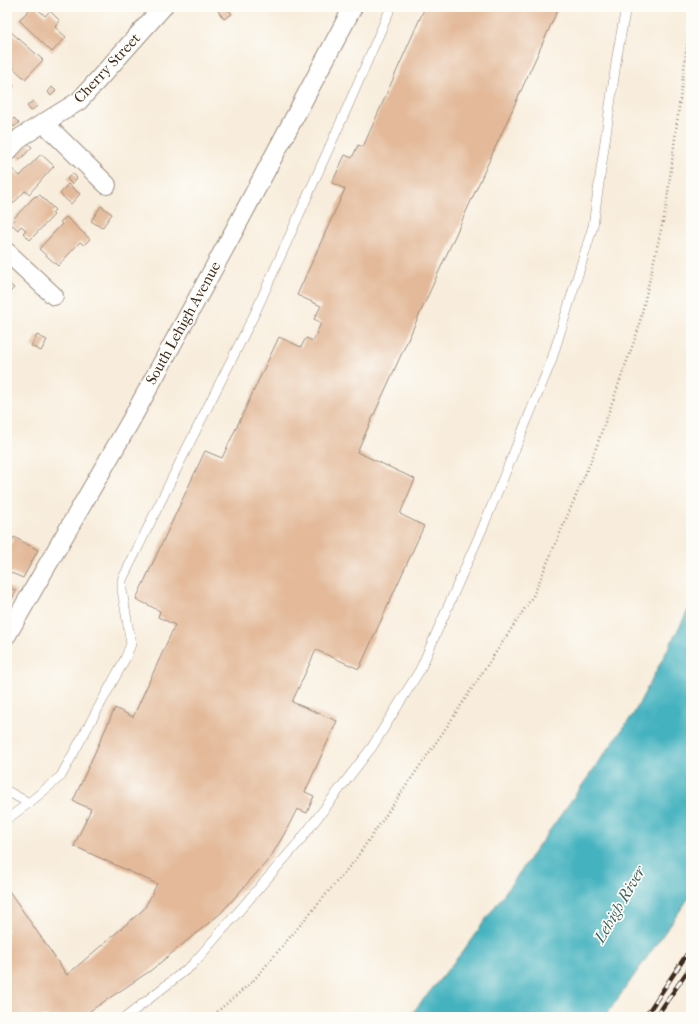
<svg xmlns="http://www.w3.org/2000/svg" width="698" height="1024" viewBox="0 0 698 1024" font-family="'IM FELL French Canon',serif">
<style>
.water{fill:#44b2bf;stroke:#406e6e}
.building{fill:#e3b999}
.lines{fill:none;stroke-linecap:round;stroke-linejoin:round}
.lane-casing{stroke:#9a8c7d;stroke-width:10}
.street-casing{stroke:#9a8c7d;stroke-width:20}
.path{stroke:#9a8c7d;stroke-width:2.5;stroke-dasharray:1 3;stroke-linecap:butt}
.lane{stroke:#fff;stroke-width:9}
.street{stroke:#fff;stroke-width:18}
.rail-casing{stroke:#3b2a1e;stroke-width:4.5}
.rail{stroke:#fdfcf7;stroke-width:3;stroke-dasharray:9;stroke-linecap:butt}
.labels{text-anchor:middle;stroke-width:3.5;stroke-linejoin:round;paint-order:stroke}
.street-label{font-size:15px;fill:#3b2a1e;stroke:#fdfcf7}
.water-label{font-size:16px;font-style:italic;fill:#3f605e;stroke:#fdfcf7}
</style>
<rect width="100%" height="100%" fill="#fdfcf7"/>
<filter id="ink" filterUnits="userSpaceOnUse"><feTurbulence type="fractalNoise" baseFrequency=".025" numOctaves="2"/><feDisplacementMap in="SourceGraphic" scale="8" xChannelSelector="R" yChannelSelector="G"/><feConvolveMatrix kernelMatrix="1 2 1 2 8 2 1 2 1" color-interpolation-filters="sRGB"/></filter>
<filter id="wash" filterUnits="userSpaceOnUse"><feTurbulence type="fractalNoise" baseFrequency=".012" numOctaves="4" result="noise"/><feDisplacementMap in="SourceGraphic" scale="16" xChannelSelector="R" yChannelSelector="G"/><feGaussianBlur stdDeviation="0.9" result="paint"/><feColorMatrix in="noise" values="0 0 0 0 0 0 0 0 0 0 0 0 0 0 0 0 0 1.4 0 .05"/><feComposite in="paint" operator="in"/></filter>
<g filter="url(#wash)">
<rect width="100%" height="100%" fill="#f8eddc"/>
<path class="water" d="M 691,605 L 691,895 L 605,1017 L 409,1017 L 463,951 L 634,713 Z"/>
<g id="blocks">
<g class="building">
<path d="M 32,7 L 36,7 L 45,16 L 50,11 L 60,21 L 55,27 L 66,37 L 52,52 L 19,20 Z"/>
<path d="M 224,7 L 227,7 L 232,14 L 224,19 L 218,11 Z"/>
<path d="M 425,7 L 559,7 L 357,452 L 415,479 L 400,514 L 424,526 L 359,669 L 316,650 L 292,702 L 337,721 L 305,792 L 314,796 L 307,813 L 297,809 L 286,831 L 270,858 L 221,913 L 150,971 L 81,1017 L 7,1017 L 7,888 L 67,975 L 144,909 L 157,884 L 74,846 L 91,809 L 73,801 L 115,708 L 133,717 L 175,625 L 158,617 L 160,611 L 136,599 L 205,451 L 222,458 L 279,337 L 301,347 L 306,338 L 313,341 L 321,323 L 314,319 L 321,306 L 297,295 L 345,189 L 332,183 L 345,155 L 352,158 L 358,145 L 363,147 Z"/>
<path d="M 11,32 L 43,60 L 25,79 L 7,62 L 7,36 Z"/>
<path d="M 7,80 L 14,86 L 7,93 Z"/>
<path d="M 52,87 L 56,91 L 51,96 L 48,92 Z"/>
<path d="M 33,101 L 37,106 L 31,111 L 27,106 Z"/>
<path d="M 14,118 L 19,123 L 14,127 L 10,123 Z"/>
<path d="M 7,124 L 14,131 L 7,139 Z"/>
<path d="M 25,141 L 32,147 L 20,160 L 13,153 Z"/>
<path d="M 41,154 L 54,166 L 29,194 L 25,191 L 7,210 L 7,171 L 11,168 L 20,176 Z"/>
<path d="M 73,173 L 77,178 L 72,184 L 67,179 Z"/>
<path d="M 68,184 L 80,194 L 71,204 L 60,194 Z"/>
<path d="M 40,195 L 55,210 L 52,213 L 54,215 L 30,240 L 23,233 L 26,230 L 21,226 L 18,230 L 11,224 L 15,220 L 14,218 L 34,197 Z"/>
<path d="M 101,206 L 112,214 L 102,228 L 91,221 Z"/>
<path d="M 66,217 L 90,239 L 84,245 L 80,242 L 58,266 L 39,249 L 62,224 L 60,222 Z"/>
<path d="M 7,282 L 14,288 L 7,295 Z"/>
<path d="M 37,335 L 47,340 L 41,351 L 31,346 Z"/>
<path d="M 14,537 L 38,550 L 23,578 L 7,571 L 7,552 Z"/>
<path d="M 7,586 L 16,591 L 7,608 Z"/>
</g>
</g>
</g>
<g filter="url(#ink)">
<use href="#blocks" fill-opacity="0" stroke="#9a8c7d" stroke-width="1"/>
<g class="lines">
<g class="lane-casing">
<g id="lane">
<path d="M 7,791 L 29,803 L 61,776 L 125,659 L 131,644 L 122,590 L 122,580 L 183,456 L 255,313 L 347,108 L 391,7"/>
<path d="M 7,819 L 29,803"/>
<path d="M 126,1017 L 192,965 L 298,843 L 372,747 L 420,670 L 483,527 L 551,362 L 593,226 L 617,56 L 626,7"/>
</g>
</g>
<g class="street-casing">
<g id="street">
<path d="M 44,123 L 107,185"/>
<path d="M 7,152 L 21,137 L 79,101 L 163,7"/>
<path d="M 7,252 L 54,296"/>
<path d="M 7,635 L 130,422 L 235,229 L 353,7"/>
</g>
</g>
<path class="path" d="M 211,1017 L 253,981 L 355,860 L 446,728 L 533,596 L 593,456 L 638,330 L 666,208 L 691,14"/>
<use href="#lane" class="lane"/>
<use href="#street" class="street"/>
<g class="rail-casing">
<g id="rail">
<path d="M 645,1017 L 691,948"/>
<path d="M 656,1017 L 691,966"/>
</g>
</g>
<use href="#rail" class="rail"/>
</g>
</g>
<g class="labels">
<g class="street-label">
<text transform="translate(107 68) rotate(-47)" y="5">Cherry Street</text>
<text transform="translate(183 323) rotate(-61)" y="5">South Lehigh Avenue</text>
</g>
<g class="water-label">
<text transform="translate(619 904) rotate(-60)" y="6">Lehigh River</text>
</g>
</g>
<rect width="698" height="1024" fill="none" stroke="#fdfcf7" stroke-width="24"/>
</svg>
